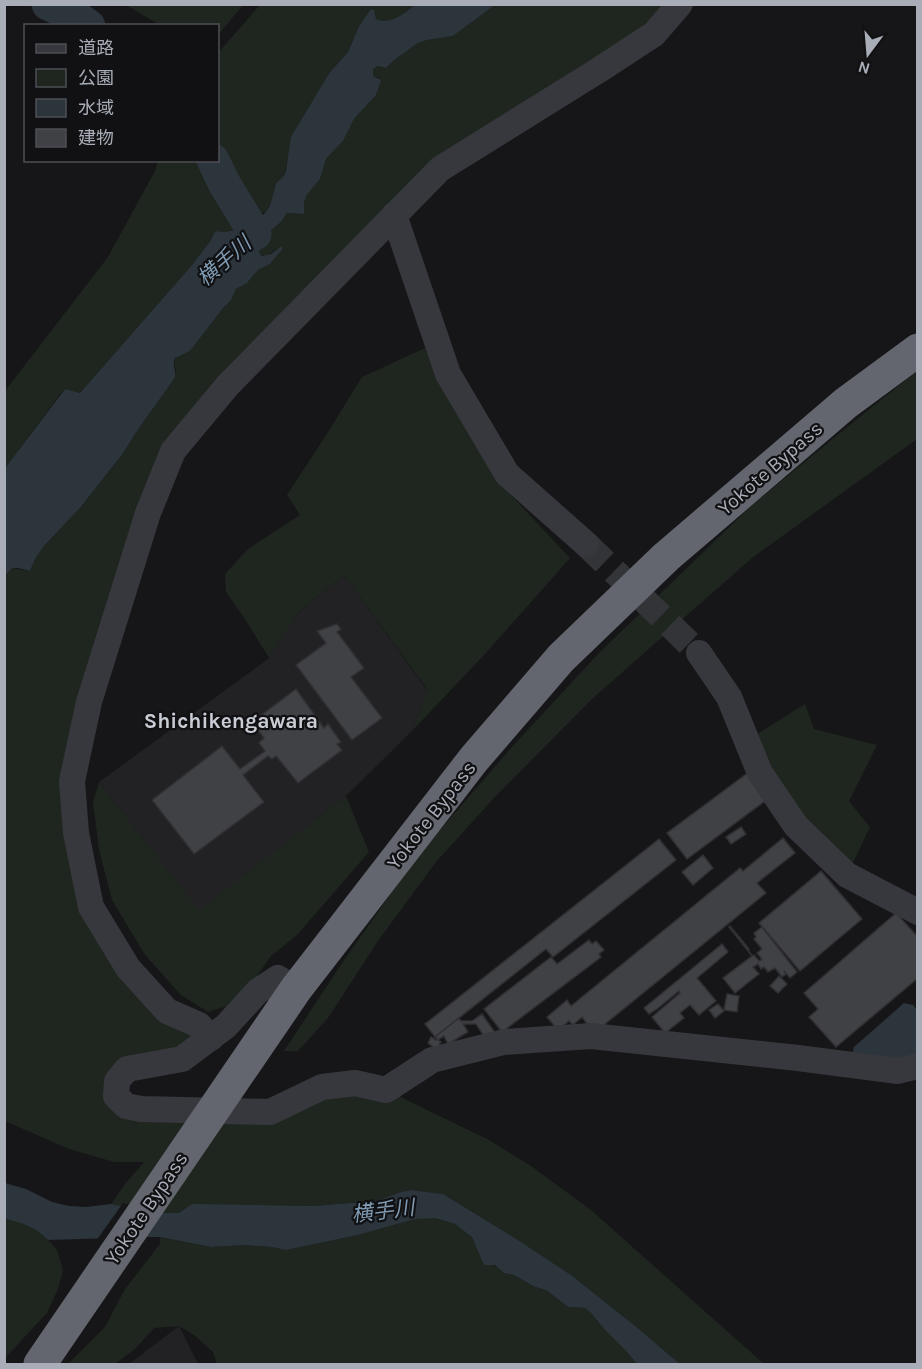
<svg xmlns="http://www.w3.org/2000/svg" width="922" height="1369" viewBox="0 0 922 1369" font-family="Karla,'Noto Sans JP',sans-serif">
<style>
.built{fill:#222225}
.green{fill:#1e261f}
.water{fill:#2c353c}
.pier{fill:#161618}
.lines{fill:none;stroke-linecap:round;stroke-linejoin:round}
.river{stroke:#2c353c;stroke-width:33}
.building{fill:#404145;stroke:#303034;stroke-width:1.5}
.minor-tunnel{stroke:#333438;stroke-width:26;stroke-dasharray:26 13;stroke-linecap:butt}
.minor{stroke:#37383d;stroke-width:26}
.highway{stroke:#63666e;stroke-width:33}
.labels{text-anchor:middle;stroke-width:4.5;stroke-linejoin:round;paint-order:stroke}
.street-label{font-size:20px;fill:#a8adb8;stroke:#111113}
.water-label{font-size:21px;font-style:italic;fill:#7f9bb3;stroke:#111113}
.neighbourhood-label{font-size:21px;font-weight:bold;fill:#c9ccd4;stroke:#111113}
</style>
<rect width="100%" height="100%" fill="#161618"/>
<g class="built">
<path d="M 344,575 L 427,690 L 413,730 L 346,796 L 199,911 L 99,782 L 268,659 L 300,611 Z"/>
<path d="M 179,1326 L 198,1364 L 129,1364 Z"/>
</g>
<g class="green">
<path d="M 126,5 L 243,5 L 218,35 L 218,26 L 160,25 Z"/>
<path d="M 260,5 L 414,5 C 405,14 389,25 376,19 L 374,12 L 371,9 L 359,26 L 348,52 L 330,72 L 287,162 L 284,176 L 276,183 L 270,206 L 265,213 L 255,212 L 243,201 L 226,176 L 218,154 L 218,53 Z"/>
<path d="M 495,5 L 680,5 L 440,169 L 173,451 L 89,702 L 76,833 L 128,968 L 211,1038 L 127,1069 L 116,1096 L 270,1112 L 322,1087 L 386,1090 L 489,1140 L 531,1166 L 591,1210 L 764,1364 L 680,1364 L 634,1325 L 571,1275 L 518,1240 L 443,1194 L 411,1190 L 401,1192 L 376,1201 L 313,1206 L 190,1205 L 179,1213 L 156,1213 L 111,1204 L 125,1184 L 144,1162 L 114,1162 L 69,1149 L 5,1121 L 5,576 L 12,568 L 30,571 L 35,559 L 44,546 L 80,508 L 124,452 L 137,431 L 174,379 L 176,372 L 174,361 L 175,357 L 190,351 L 224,307 L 230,300 L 236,289 L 247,283 L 258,270 L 270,264 L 279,253 L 275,250 L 267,256 L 260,255 L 259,253 L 263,237 L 281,222 L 287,213 L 304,214 L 304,203 L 306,196 L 320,179 L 326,159 L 343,141 L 354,119 L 376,95 L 379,78 L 373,76 L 373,69 L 378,66 L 386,68 L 393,61 L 418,43 L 427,40 L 453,36 Z"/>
<path d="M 158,161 L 199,161 L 200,164 C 206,169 213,175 217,181 C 222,187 223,196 228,203 C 234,213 241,211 240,226 L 227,233 L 217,231 L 214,233 L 211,240 L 192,265 L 80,393 L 64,389 L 5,468 L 5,391 L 108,257 L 155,171 Z"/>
<path d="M 425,348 L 438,379 L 494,477 L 570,558 L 484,655 L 413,730 L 427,689 L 344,575 L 300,611 L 269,658 L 245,619 L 226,592 L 225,574 L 248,549 L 300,515 L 287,495 L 328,432 L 362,377 Z"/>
<path d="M 917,371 L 917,439 L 752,558 L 593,698 L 494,798 L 436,862 L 378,941 L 328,1018 L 298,1051 L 284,1051 L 340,966 L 415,859 L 511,748 L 599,653 L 751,506 L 835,437 Z"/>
<path d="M 805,704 L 814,729 L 877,745 L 849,801 L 870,827 L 851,867 L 824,849 L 778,787 L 757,734 Z"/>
<path d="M 99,782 L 199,910 L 346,796 L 369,852 L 297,935 L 270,957 L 240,1002 L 208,1012 L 181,995 L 145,955 L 112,900 L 99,850 L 93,802 Z"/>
<path d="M 428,1217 L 435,1218 L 455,1224 L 465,1230 L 472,1237 L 475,1244 L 492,1265 L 498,1267 L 504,1273 L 514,1275 L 535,1287 L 546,1290 L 568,1307 L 585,1308 L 591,1313 L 606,1331 L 627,1352 L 637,1364 L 217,1364 L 213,1352 L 194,1335 L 179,1326 L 154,1328 L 135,1349 L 115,1364 L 68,1364 L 105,1327 L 125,1289 L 160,1244 L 160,1237 L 211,1247 L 244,1245 L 271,1247 L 286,1250 L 358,1235 L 415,1219 Z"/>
<path d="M 5,1219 L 24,1223 L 42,1233 L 57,1250 L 63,1270 L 58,1289 L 47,1313 L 5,1358 Z"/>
</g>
<g class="water">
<path d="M 414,5 L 495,5 L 453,36 L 427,40 L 418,43 L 393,61 L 386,68 L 378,66 L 373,69 L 373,76 L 381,80 L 376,95 L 354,119 L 343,141 L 326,159 L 320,179 L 306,196 L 304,203 L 304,214 L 287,213 L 281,222 L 263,237 L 259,253 L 262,256 L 271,254 L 282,246 L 282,250 L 279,253 L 270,264 L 258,270 L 247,283 L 236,289 L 231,300 L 224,307 L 190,351 L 175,358 C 171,365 178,372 174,379 L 137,431 L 124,452 L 80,508 L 44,546 L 35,559 L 30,571 L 18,568 L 12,568 L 5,576 L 5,468 L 65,389 L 80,393 L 192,265 L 211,240 L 214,233 L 217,231 C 226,233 232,232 240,226 L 240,220 L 247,217 L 253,221 L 258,219 L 265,213 L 270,206 L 276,183 L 284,176 L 286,170 L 291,137 L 330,72 L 348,52 L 359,26 L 371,9 L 374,10 L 376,19 C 389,25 405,14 414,5 Z"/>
<path d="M 904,1003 L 913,1005 L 917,1010 L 917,1054 L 900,1063 L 852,1054 L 854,1047 Z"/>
<path d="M 5,1183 L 26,1189 L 52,1202 L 69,1206 L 86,1207 L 111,1204 L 156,1213 L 179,1213 L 190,1205 L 194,1204 L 313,1206 L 376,1201 L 401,1192 L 411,1190 L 443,1194 L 518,1240 L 571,1275 L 634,1325 L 680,1364 L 637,1364 L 627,1352 L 606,1331 L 591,1313 L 585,1308 L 568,1307 L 546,1290 L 535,1287 L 514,1275 L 504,1273 L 495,1265 L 485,1265 L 483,1263 L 472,1237 L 455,1224 L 435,1218 L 415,1219 L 358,1235 L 286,1250 L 271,1247 L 244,1245 L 211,1247 L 160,1237 L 144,1237 L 48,1240 C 36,1227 21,1222 5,1219 Z"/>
</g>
<path class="pier" d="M 123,1203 L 156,1210 L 140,1240 L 96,1241 Z"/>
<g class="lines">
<g class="river">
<path d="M 48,4 L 78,18 L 89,26"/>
<path d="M 213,160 L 224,183 L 255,234"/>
</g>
</g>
<g class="building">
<path d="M 337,624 L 341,629 L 337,632 L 364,668 L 351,677 L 382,718 L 352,740 L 296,665 L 326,643 L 317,631 Z"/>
<path d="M 296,689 L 324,728 L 328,724 L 341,742 L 337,744 L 342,750 L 298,783 L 276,756 L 272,759 L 268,756 L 243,775 L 264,802 L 194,854 L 152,800 L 222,746 L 240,769 L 265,751 L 259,743 L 264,738 L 252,722 Z"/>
<path d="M 749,772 L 769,798 L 687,859 L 667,833 Z"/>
<path d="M 741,827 L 746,834 L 731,844 L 726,837 Z"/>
<path d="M 783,838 L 795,853 L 757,883 L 766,893 L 594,1033 L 582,1017 L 573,1025 L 569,1021 L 558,1030 L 547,1017 L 567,1000 L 571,1006 L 740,868 L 743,871 Z"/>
<path d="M 659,839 L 676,860 L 553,957 L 546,949 L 435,1037 L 425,1024 Z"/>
<path d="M 703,855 L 713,868 L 693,885 L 682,872 Z"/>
<path d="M 821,871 L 862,919 L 800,971 L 759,923 Z"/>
<path d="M 896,913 L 918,937 L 918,978 L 836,1047 L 809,1017 L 818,1009 L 804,993 Z"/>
<path d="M 730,926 L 749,949 L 748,950 L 752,956 L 754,955 L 759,961 L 762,959 L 757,953 L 762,949 L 754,939 L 756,937 L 754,933 L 762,927 L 797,972 L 790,978 L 784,971 L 786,974 L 782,977 L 775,968 L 768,972 L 764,967 L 761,969 L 758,964 L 753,967 L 759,974 L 735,993 L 723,978 L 752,956 L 729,927 Z"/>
<path d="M 589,940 L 592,944 L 596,941 L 604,950 L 599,954 L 601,957 L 502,1032 L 484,1009 L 551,957 L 557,964 Z"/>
<path d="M 722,944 L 728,952 L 697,978 L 716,1001 L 699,1015 L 690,1005 L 680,1013 L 684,1018 L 665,1033 L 652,1017 L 680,993 L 679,991 L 657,1009 L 649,1014 L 644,1008 Z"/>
<path d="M 779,976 L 787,984 L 778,993 L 770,986 Z"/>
<path d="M 727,994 L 739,996 L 737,1012 L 724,1010 Z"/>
<path d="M 718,1004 L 724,1011 L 715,1018 L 709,1010 Z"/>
<path d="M 482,1014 L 498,1037 L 488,1042 L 476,1024 L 463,1024 L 468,1032 L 448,1044 L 444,1036 L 438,1040 L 441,1042 L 436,1049 L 428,1043 L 431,1037 L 436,1040 L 437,1038 L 435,1037 L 459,1018 L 461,1021 L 472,1021 Z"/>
</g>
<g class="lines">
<path class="minor-tunnel" d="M 586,544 L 699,653"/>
<g class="minor">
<path d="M 394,215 L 448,374 L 507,474 L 586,544"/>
<path d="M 699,653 L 729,697 L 760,773 L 796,826 L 847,875 L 918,912"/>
<path d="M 296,989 L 278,978 L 258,991 L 226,1026 L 182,1059 L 127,1069 L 117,1081 L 116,1096 L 126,1106 L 141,1109 L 270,1112 L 322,1087 L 355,1083 L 386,1090 L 432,1060 L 504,1042 L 591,1036 L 798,1058 L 898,1071 L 918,1066"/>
<path d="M 211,1038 L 199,1025 L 167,1011 L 128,968 L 91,907 L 76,833 L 72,781 L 89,702 L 148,513 L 173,451 L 228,385 L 440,169 L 599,70 L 654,34 L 680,4"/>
</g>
<path class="highway" d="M 40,1364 L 296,989 L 474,759 L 561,658 L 666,557 L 846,403 L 918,350"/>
</g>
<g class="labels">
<g class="street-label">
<text transform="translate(770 468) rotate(-41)" y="7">Yokote Bypass</text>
<text transform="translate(431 815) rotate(-52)" y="7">Yokote Bypass</text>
<text transform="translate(146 1208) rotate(-56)" y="7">Yokote Bypass</text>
</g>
<g class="water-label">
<text transform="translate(224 261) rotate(-41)" y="7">横手川</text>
<text transform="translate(383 1211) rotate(-7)" y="7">横手川</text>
</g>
<g class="neighbourhood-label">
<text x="231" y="728">Shichikengawara</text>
</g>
</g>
<rect width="922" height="1369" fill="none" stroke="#a8adb8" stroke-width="12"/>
<rect x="24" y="24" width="195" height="138" fill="#111113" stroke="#4d4f55" stroke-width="1.5"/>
<rect x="36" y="44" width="30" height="9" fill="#37383d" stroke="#4d4f55" stroke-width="1.5"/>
<text x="78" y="54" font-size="18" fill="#a8adb8">道路</text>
<rect x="36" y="69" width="30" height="18" fill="#1e261f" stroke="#4d4f55" stroke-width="1.5"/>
<text x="78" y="84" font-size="18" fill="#a8adb8">公園</text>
<rect x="36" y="99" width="30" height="18" fill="#2c353c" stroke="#4d4f55" stroke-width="1.5"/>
<text x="78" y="114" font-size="18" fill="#a8adb8">水域</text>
<rect x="36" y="129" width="30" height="18" fill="#404145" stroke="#4d4f55" stroke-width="1.5"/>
<text x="78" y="144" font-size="18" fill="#a8adb8">建物</text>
<g transform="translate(868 54) rotate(196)" stroke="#111113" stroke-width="4.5" paint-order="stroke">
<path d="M0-4.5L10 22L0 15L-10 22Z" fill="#a8adb8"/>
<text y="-9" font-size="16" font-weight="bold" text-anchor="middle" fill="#a8adb8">N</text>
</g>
</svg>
